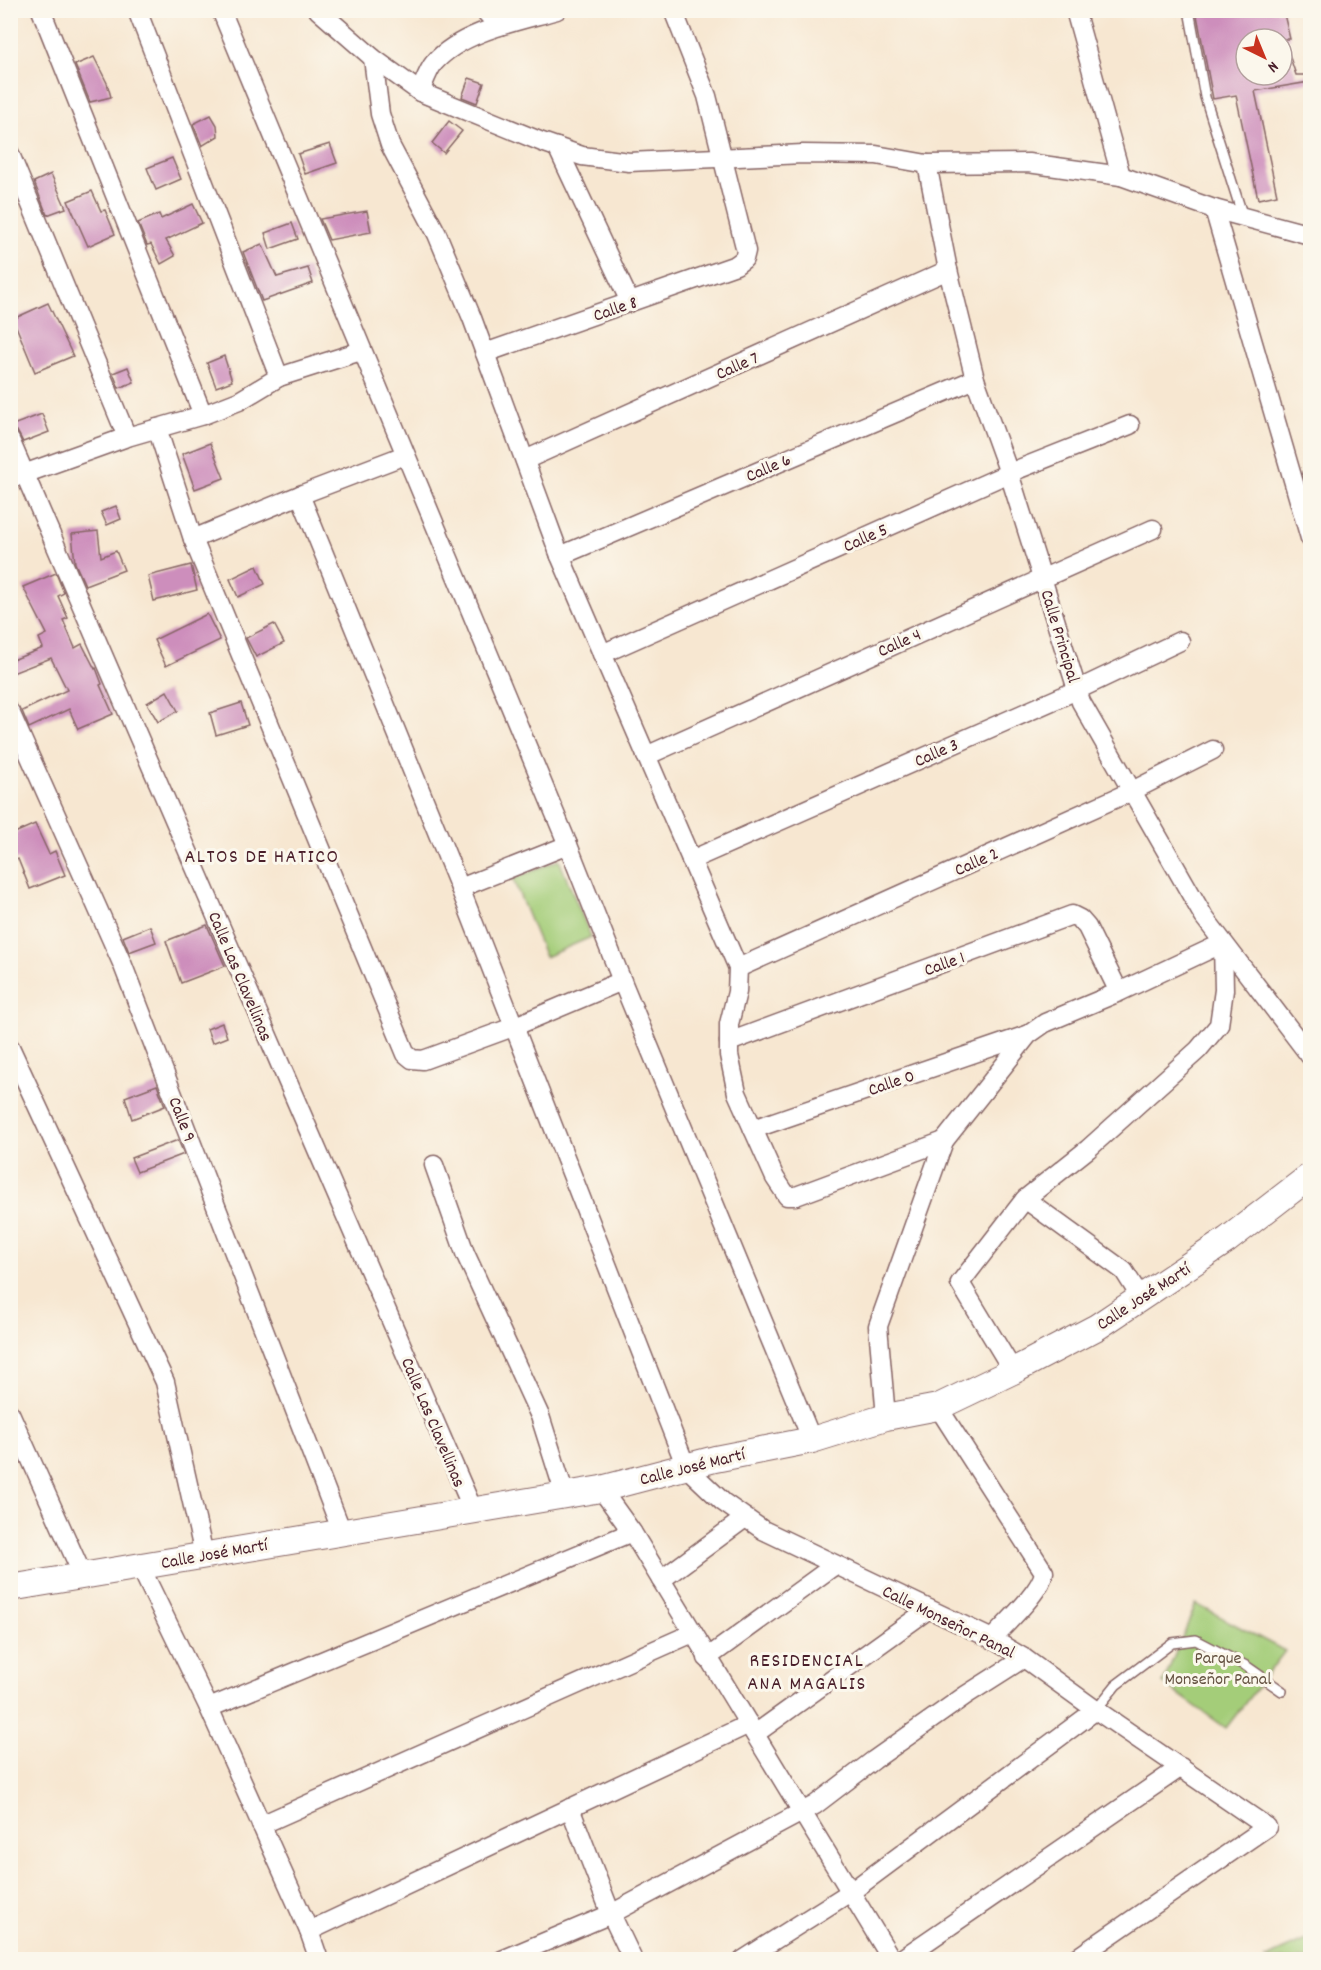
<svg xmlns="http://www.w3.org/2000/svg" width="1321" height="1970" viewBox="0 0 1321 1970" font-family="Dekko,sans-serif">
<style>
.green{fill:#a4cd79;stroke:#777652;stroke-width:1.5}
.building{fill:#cd8ebc}
.lines{fill:none;stroke-linecap:round;stroke-linejoin:round}
.service-casing{stroke:#876565;stroke-width:12}
.minor-casing{stroke:#876565;stroke-width:21}
.secondary-casing{stroke:#876565;stroke-width:28}
.service{stroke:#fff;stroke-width:9}
.minor{stroke:#fff;stroke-width:18}
.secondary{stroke:#fff;stroke-width:26}
.labels{text-anchor:middle;stroke-width:6;stroke-linejoin:round;paint-order:stroke}
.street-label{font-size:18px;fill:#4a1f2b;stroke:#fbf7ec}
.park-label{font-size:18px;fill:#655342;stroke:#fbf7ec}
.neighbourhood-label{font-size:20px;letter-spacing:1.5px;fill:#4a1f2b;stroke:#fbf7ec}
</style>
<rect width="100%" height="100%" fill="#fbf7ec"/>
<filter id="ink" filterUnits="userSpaceOnUse"><feTurbulence type="fractalNoise" baseFrequency=".0167" numOctaves="2"/><feDisplacementMap in="SourceGraphic" scale="12" xChannelSelector="R" yChannelSelector="G"/><feConvolveMatrix kernelMatrix="1 2 1 2 8 2 1 2 1" color-interpolation-filters="sRGB"/></filter>
<filter id="wash" filterUnits="userSpaceOnUse"><feTurbulence type="fractalNoise" baseFrequency=".008" numOctaves="4" result="noise"/><feDisplacementMap in="SourceGraphic" scale="24" xChannelSelector="R" yChannelSelector="G"/><feGaussianBlur stdDeviation="1.35" result="paint"/><feColorMatrix in="noise" values="0 0 0 0 0 0 0 0 0 0 0 0 0 0 0 0 0 1.4 0 .05"/><feComposite in="paint" operator="in"/></filter>
<g filter="url(#wash)">
<rect width="100%" height="100%" fill="#f7e7d1"/>
<g class="green">
<path d="M 559,860 L 591,937 L 545,957 L 513,879 Z"/>
<path d="M 1196,1604 L 1285,1651 L 1226,1728 L 1163,1683 Z"/>
<path d="M 1310,1938 L 1310,1959 L 1264,1959 Z"/>
</g>
<g id="blocks">
<g class="building">
<path d="M 1196,10 L 1283,10 L 1290,39 L 1246,39 L 1246,75 L 1282,75 L 1282,40 L 1284,40 L 1296,75 L 1309,75 L 1309,82 L 1255,91 L 1277,195 L 1258,199 L 1236,95 L 1213,99 Z"/>
<path d="M 94,57 L 107,83 L 111,97 L 90,102 L 75,65 Z"/>
<path d="M 469,78 L 484,83 L 477,103 L 462,97 Z"/>
<path d="M 211,115 L 217,125 L 218,136 L 202,146 L 193,124 Z"/>
<path d="M 449,121 L 462,131 L 444,153 L 432,143 Z"/>
<path d="M 330,144 L 337,163 L 305,174 L 298,154 Z"/>
<path d="M 172,158 L 181,179 L 156,190 L 147,168 Z"/>
<path d="M 51,174 L 66,208 L 47,215 L 34,182 Z"/>
<path d="M 92,191 L 101,211 L 105,210 L 115,234 L 88,246 L 68,201 Z"/>
<path d="M 193,204 L 202,223 L 166,240 L 175,256 L 161,264 L 151,244 L 147,245 L 138,223 L 159,214 L 161,219 Z"/>
<path d="M 367,211 L 371,232 L 329,240 L 320,219 Z"/>
<path d="M 292,223 L 298,239 L 270,249 L 265,233 Z"/>
<path d="M 262,244 L 277,277 L 308,268 L 313,283 L 262,301 L 243,252 Z"/>
<path d="M 48,303 L 73,356 L 35,372 L 13,319 Z"/>
<path d="M 224,356 L 232,381 L 216,387 L 207,363 Z"/>
<path d="M 128,367 L 134,382 L 119,388 L 113,373 Z"/>
<path d="M 42,414 L 49,432 L 23,442 L 17,431 L 10,429 L 10,426 Z"/>
<path d="M 210,443 L 224,478 L 195,489 L 182,454 Z"/>
<path d="M 116,506 L 121,519 L 107,525 L 101,512 Z"/>
<path d="M 98,531 L 101,557 L 116,551 L 124,570 L 85,585 L 75,563 L 72,534 Z"/>
<path d="M 191,565 L 197,590 L 154,601 L 148,576 Z"/>
<path d="M 257,566 L 265,584 L 238,597 L 230,579 Z"/>
<path d="M 56,573 L 64,593 L 58,596 L 68,618 L 63,620 L 75,648 L 82,644 L 95,669 L 96,668 L 102,684 L 100,685 L 113,714 L 78,729 L 69,709 L 29,728 L 22,711 L 67,690 L 51,658 L 10,674 L 10,661 L 43,648 L 39,638 L 47,634 L 23,587 Z"/>
<path d="M 207,614 L 220,640 L 166,666 L 154,640 Z"/>
<path d="M 274,624 L 284,643 L 256,657 L 246,638 Z"/>
<path d="M 167,691 L 178,711 L 158,722 L 147,703 Z"/>
<path d="M 241,703 L 248,725 L 216,735 L 210,713 Z"/>
<path d="M 35,824 L 49,854 L 55,851 L 65,875 L 30,889 L 18,859 L 10,862 L 10,835 Z"/>
<path d="M 207,925 L 225,966 L 181,983 L 166,941 Z"/>
<path d="M 150,926 L 156,942 L 129,952 L 123,937 Z"/>
<path d="M 222,1023 L 227,1037 L 212,1043 L 207,1029 Z"/>
<path d="M 157,1085 L 165,1106 L 132,1119 L 125,1097 Z"/>
<path d="M 178,1140 L 184,1154 L 137,1172 L 131,1158 Z"/>
</g>
</g>
</g>
<g filter="url(#ink)">
<use href="#blocks" fill-opacity="0" stroke="#876565" stroke-width="1.5"/>
<g class="lines">
<g class="service-casing">
<g id="service">
<path d="M 1189,10 L 1205,97 L 1243,217"/>
<path d="M 1096,1710 L 1116,1685 L 1172,1643 L 1196,1640 L 1246,1666 L 1282,1691"/>
</g>
</g>
<g class="minor-casing">
<g id="minor">
<path d="M 41,10 L 203,415"/>
<path d="M 137,10 L 279,377"/>
<path d="M 221,10 L 568,845 L 622,981 L 812,1440"/>
<path d="M 318,10 L 373,58 L 420,92 L 542,142 L 582,156 L 629,162 L 803,154 L 876,155 L 927,164 L 1028,163 L 1121,176 L 1214,209 L 1310,235"/>
<path d="M 484,10 L 499,26"/>
<path d="M 1075,10 L 1121,176"/>
<path d="M 373,58 L 380,114 L 390,145 L 437,234 L 472,318 L 560,556 L 738,968 L 737,992 L 729,1024 L 729,1055 L 737,1093 L 775,1178 L 787,1196 L 796,1196 L 944,1141"/>
<path d="M 420,92 C 424,83 428,70 434,63 C 462,31 519,21 557,10"/>
<path d="M 557,147 L 630,302"/>
<path d="M 10,154 L 127,437"/>
<path d="M 927,164 L 948,270 L 975,379 L 1009,473 L 1081,702 L 1204,917 L 1310,1056"/>
<path d="M 1214,209 L 1310,538"/>
<path d="M 485,353 L 736,265 L 744,259 L 746,251 L 707,96 L 673,10"/>
<path d="M 157,428 L 193,539 L 406,1054 L 412,1059 L 423,1060 L 513,1027 L 622,981"/>
<path d="M 10,440 L 473,1510"/>
<path d="M 525,460 L 948,270"/>
<path d="M 10,479 L 127,437 L 203,415 L 239,401 L 279,377 L 361,351"/>
<path d="M 300,495 L 460,888 L 686,1467 L 723,1502 L 763,1530 L 992,1639 L 1024,1658 L 1096,1710 L 1267,1827 L 1074,1960"/>
<path d="M 193,539 L 300,495 L 405,455"/>
<path d="M 560,556 L 975,379"/>
<path d="M 602,654 L 1009,473 L 1130,425"/>
<path d="M 10,712 L 122,963 L 342,1532"/>
<path d="M 646,756 L 1153,529"/>
<path d="M 691,860 L 1077,690 L 1180,641"/>
<path d="M 460,888 L 568,845"/>
<path d="M 738,968 L 1132,791 L 1213,750"/>
<path d="M 729,1042 L 1072,915 L 1080,919 L 1087,927 L 1119,992"/>
<path d="M 10,1047 L 165,1382 L 204,1555"/>
<path d="M 753,1129 L 1027,1035"/>
<path d="M 434,1165 L 465,1253 L 540,1416 L 565,1495"/>
<path d="M 1013,1371 L 960,1283 L 1025,1199 L 1124,1271 L 1141,1298"/>
<path d="M 938,1407 L 1044,1572 C 1041,1592 1006,1623 992,1639"/>
<path d="M 10,1413 L 83,1576"/>
<path d="M 886,1417 L 878,1326 L 944,1141 L 1028,1035 L 1045,1023 L 1119,992 L 1223,943 L 1224,990 L 1219,1025 L 1198,1050 L 1088,1149 L 1025,1199"/>
<path d="M 601,1489 L 632,1532 L 892,1960"/>
<path d="M 140,1566 L 209,1708 L 309,1931 L 319,1960"/>
<path d="M 661,1580 L 745,1518"/>
<path d="M 707,1658 L 835,1565"/>
<path d="M 209,1708 L 632,1532"/>
<path d="M 755,1734 L 929,1609"/>
<path d="M 570,1808 L 611,1914 L 633,1960"/>
<path d="M 261,1825 L 693,1633"/>
<path d="M 309,1931 L 749,1724"/>
<path d="M 502,1960 L 611,1914 L 815,1805 L 874,1760 L 966,1695 L 1024,1658"/>
<path d="M 743,1960 L 852,1891 L 1096,1710"/>
<path d="M 900,1960 L 1181,1767"/>
</g>
</g>
<g class="secondary-casing">
<path id="secondary" d="M 10,1588 L 601,1489 L 715,1459 L 812,1440 L 886,1417 L 938,1407 L 1013,1371 L 1097,1327 L 1227,1240 L 1310,1176"/>
</g>
<use href="#service" class="service"/>
<use href="#minor" class="minor"/>
<use href="#secondary" class="secondary"/>
</g>
</g>
<g class="labels">
<g class="street-label">
<text transform="translate(615 308) rotate(-19)" y="6">Calle 8</text>
<text transform="translate(737 365) rotate(-24)" y="6">Calle 7</text>
<text transform="translate(768 467) rotate(-23)" y="6">Calle 6</text>
<text transform="translate(865 537) rotate(-24)" y="6">Calle 5</text>
<text transform="translate(1061 636) rotate(73)" y="6">Calle Principal</text>
<text transform="translate(899 642) rotate(-24)" y="6">Calle 4</text>
<text transform="translate(936 752) rotate(-24)" y="6">Calle 3</text>
<text transform="translate(976 861) rotate(-24)" y="6">Calle 2</text>
<text transform="translate(944 963) rotate(-20)" y="6">Calle 1</text>
<text transform="translate(241 976) rotate(67)" y="6">Calle Las Clavellinas</text>
<text transform="translate(891 1082) rotate(-19)" y="6">Calle 0</text>
<text transform="translate(183 1119) rotate(69)" y="6">Calle 9</text>
<text transform="translate(1143 1296) rotate(-33)" y="6">Calle José Martí</text>
<text transform="translate(434 1422) rotate(67)" y="6">Calle Las Clavellinas</text>
<text transform="translate(692 1466) rotate(-14)" y="6">Calle José Martí</text>
<text transform="translate(214 1553) rotate(-10)" y="6">Calle José Martí</text>
<text transform="translate(949 1621) rotate(26)" y="6">Calle Monseñor Panal</text>
</g>
<g class="park-label">
<text x="1218" y="1663">Parque<tspan x="1218" dy="21">Monseñor Panal</tspan></text>
</g>
<g class="neighbourhood-label">
<text x="262" y="862">ALTOS DE HATICO</text>
<text x="807" y="1666">RESIDENCIAL<tspan x="807" dy="23">ANA MAGALIS</tspan></text>
</g>
</g>
<rect width="1321" height="1970" fill="none" stroke="#fbf7ec" stroke-width="36"/>
<g transform="translate(1264 57) rotate(137)"><circle r="28" fill="#fbf7ec" stroke="#b4a19f" stroke-width="1.5"/>
<path d="M0-4.5L10 22L0 15L-10 22Z" fill="#c8321e"/>
<text y="-9" font-size="16" font-weight="bold" text-anchor="middle" fill="#4a1f2b">N</text>
</g>
</svg>
